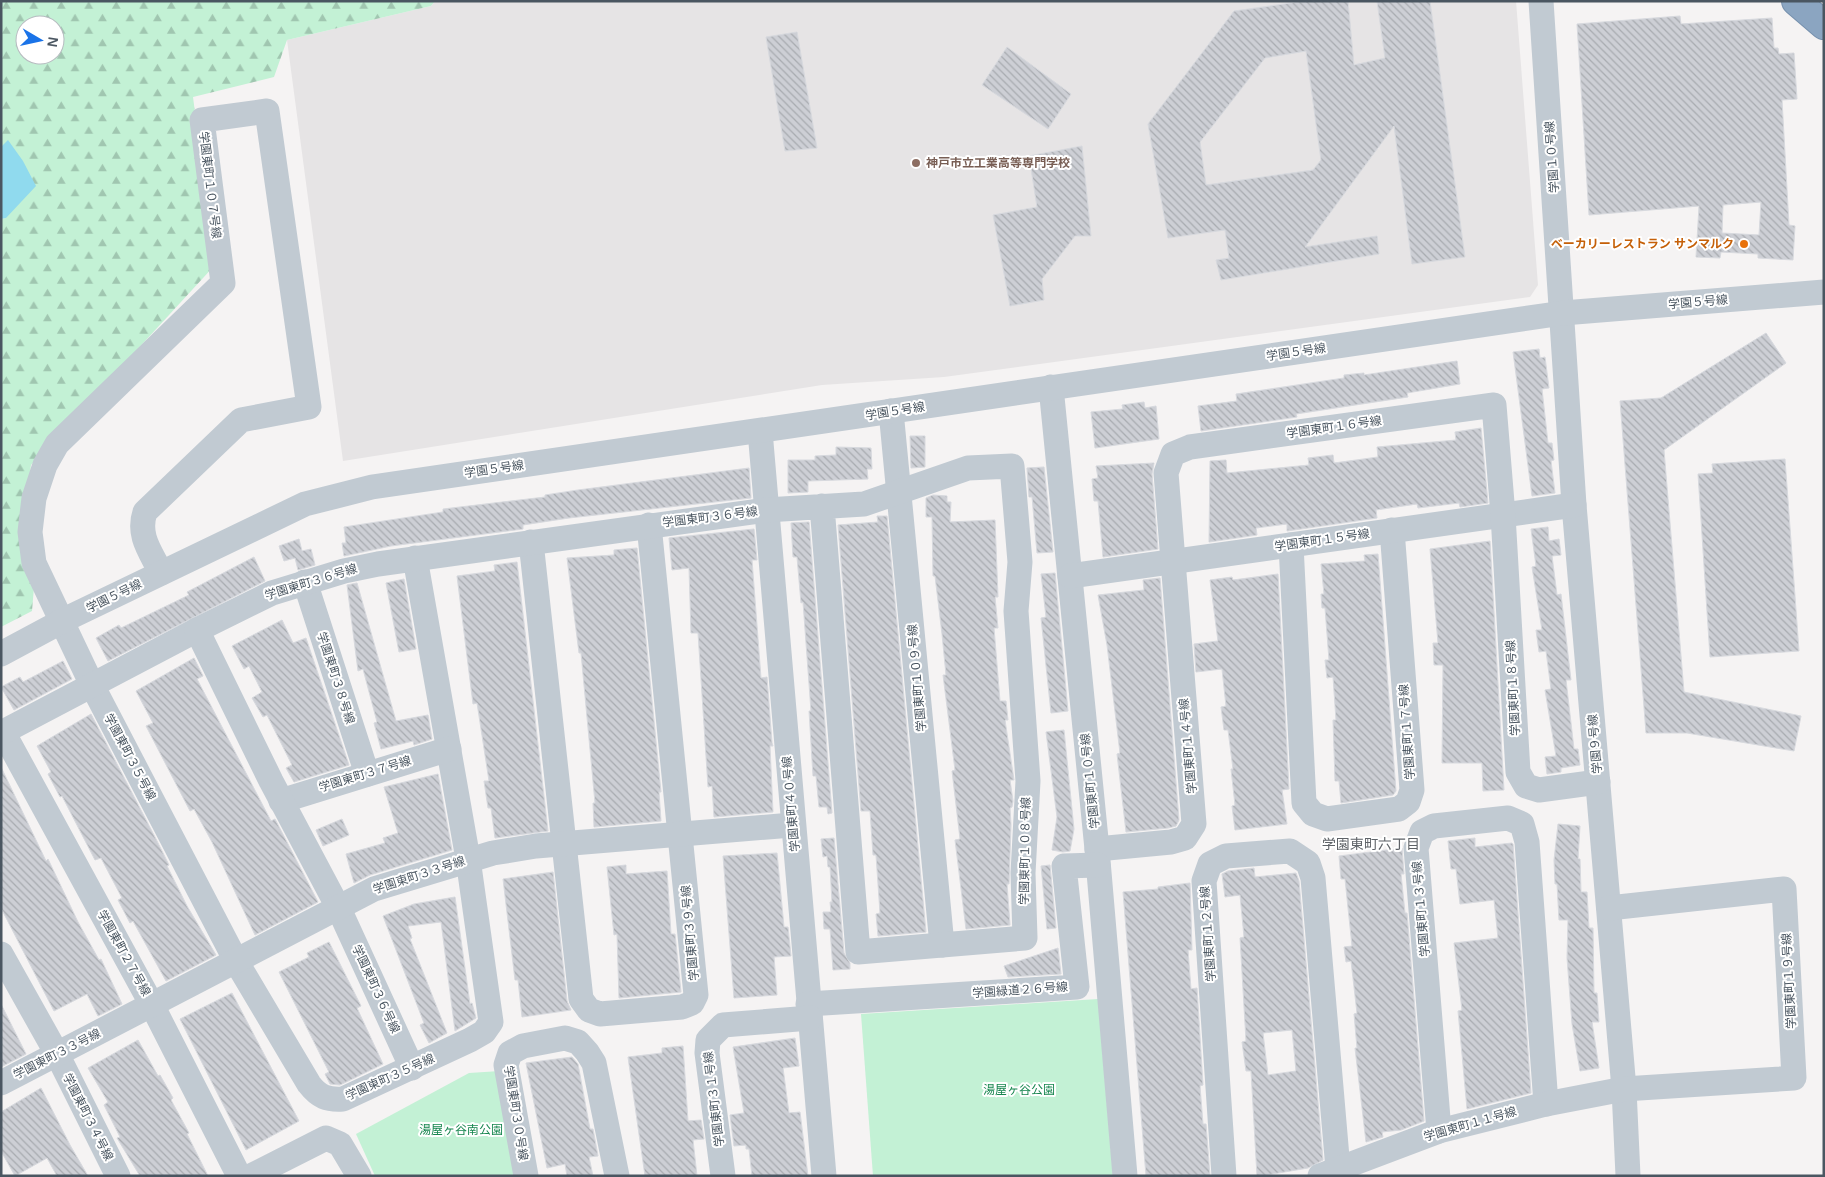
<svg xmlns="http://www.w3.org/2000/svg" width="1825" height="1177" viewBox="0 0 1825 1177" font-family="Helvetica,'Noto Sans JP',sans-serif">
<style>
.education{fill:#e6e4e5}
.forest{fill:url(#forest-firs);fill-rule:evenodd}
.green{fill:#c3f1d5}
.water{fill:#90daee}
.building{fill:url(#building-back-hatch);stroke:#d7d9de;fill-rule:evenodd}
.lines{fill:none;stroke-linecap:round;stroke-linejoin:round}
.highway-casing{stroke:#7690ad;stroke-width:30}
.minor{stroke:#c1cad2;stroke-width:25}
.highway{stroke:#8ba5c1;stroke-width:28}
.education-dot{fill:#8d6e63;stroke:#fff;stroke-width:2}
.food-dot{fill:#e8710a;stroke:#fff;stroke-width:2}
.labels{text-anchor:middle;stroke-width:4;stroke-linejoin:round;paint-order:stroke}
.street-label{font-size:12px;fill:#4a5661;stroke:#fff}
.education-label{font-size:12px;font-weight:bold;fill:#785e54;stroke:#fff;text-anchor:start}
.food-label{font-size:12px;font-weight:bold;fill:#c56008;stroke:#fff;text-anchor:end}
.park-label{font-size:12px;fill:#17864f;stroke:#fff}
.neighbourhood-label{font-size:14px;fill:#5f6368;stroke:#fff}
</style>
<defs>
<pattern id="forest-firs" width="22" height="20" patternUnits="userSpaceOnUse" patternTransform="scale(1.25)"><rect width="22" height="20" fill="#c3f1d5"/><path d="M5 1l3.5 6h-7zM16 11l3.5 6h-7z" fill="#a0c6b0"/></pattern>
<pattern id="building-back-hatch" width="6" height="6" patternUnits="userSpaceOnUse" patternTransform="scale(1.25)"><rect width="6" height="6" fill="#cdcfd5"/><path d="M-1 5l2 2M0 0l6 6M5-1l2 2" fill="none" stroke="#a8abb0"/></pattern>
</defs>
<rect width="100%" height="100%" fill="#f5f3f3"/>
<path class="education" d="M 435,1 L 1516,1 L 1538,285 L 1530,297 L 944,377 L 822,385 L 343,461 L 287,40 L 431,6 Z"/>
<path class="forest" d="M 1,1 L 435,1 L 431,6 L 287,40 L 274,77 L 193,97 L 215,265 L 31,465 L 22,530 L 34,587 L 32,611 L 1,627 L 1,219 L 6,218 L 9,141 L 1,147 ZM 25,25 L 55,25 L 55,55 L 25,55 Z"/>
<g class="green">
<path d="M 1098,999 L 1113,1176 L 873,1176 L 861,1014 Z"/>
<path d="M 500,1071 L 514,1176 L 375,1176 L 356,1134 L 469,1073 Z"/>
</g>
<path class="water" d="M 8,140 L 23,161 L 36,186 L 6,218 L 1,219 L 1,147 Z"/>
<g class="building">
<path d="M 1305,1 L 1348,1 L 1354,65 L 1385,58 L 1377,1 L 1430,1 L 1465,257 L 1412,264 L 1394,126 L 1305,247 L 1377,236 L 1379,254 L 1221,280 L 1216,260 L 1229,258 L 1225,230 L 1168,238 L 1148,124 L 1234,11 ZM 1306,51 L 1321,160 L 1313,170 L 1206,185 L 1200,142 L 1265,58 Z"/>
<path d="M 1680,16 L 1681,24 L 1772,18 L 1774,48 L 1778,48 L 1779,54 L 1794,53 L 1797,99 L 1782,100 L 1789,225 L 1795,226 L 1793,260 L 1758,258 L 1758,254 L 1721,252 L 1720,258 L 1696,257 L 1699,206 L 1589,215 L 1577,24 ZM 1761,202 L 1759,235 L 1722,233 L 1723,205 Z"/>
<path d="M 797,32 L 817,148 L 785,151 L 766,37 Z"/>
<path d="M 1007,47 L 1071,94 L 1048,129 L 982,85 Z"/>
<path d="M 1082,146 L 1091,236 L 1075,236 L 1042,279 L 1044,300 L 1010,306 L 993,215 L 1037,207 L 1029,156 Z"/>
<path d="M 1766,333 L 1786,363 L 1664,450 L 1684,692 L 1801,716 L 1794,751 L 1687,733 L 1646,733 L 1620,401 L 1661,398 Z"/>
<path d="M 1539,349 L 1540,358 L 1545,357 L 1549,388 L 1542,389 L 1548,443 L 1552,443 L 1554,460 L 1551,461 L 1555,493 L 1532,496 L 1513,352 Z"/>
<path d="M 1457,361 L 1460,384 L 1407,393 L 1408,397 L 1296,414 L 1297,417 L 1201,431 L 1198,406 L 1237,401 L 1236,394 L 1344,378 L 1344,375 L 1364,373 L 1364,375 Z"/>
<path d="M 1144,402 L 1145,408 L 1156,406 L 1159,439 L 1095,448 L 1091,412 L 1123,409 L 1122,405 Z"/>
<path d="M 1481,428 L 1488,503 L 1460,507 L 1459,503 L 1418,508 L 1417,504 L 1376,510 L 1377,518 L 1287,531 L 1287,524 L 1256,528 L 1257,535 L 1209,542 L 1210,461 L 1226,460 L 1227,473 L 1309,465 L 1308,458 L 1333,455 L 1334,463 L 1378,457 L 1377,447 L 1456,440 L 1455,432 Z"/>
<path d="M 910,436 L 925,436 L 925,467 L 911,468 Z"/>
<path d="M 836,447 L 871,448 L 872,469 L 867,469 L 868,479 L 808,481 L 808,492 L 788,493 L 788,460 L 815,460 L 815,456 L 836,455 Z"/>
<path d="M 1785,459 L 1799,651 L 1710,657 L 1698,474 L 1713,473 L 1712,464 Z"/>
<path d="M 1154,463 L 1152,474 L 1158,549 L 1103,557 L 1098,501 L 1094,501 L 1092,479 L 1098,478 L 1096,466 Z"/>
<path d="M 1044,467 L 1053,552 L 1037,553 L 1032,497 L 1029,497 L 1027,468 Z"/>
<path d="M 749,468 L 751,498 L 569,518 L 523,525 L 523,529 L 391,546 L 344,556 L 342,543 L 346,543 L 344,527 L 443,512 L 443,509 L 545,497 L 545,495 L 578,490 Z"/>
<path d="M 933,495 L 947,496 L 947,502 L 951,502 L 950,522 L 995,520 L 998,597 L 995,597 L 998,628 L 994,628 L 1000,701 L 1006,701 L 1008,720 L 1005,720 L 1014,780 L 1010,780 L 1013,801 L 1012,807 L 1010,808 L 1011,825 L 1009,884 L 1007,884 L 1010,925 L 966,929 L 955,840 L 960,839 L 952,771 L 955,770 L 943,675 L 946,675 L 942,634 L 935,576 L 933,576 L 932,517 L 926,517 L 926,498 Z"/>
<path d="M 877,516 L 887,516 L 926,932 L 878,936 L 876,914 L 880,913 L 876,855 L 873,855 L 870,811 L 861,811 L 838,525 L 878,522 Z"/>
<path d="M 809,522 L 832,813 L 828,814 L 827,807 L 819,807 L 816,776 L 813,776 L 809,711 L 811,711 L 803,602 L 801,603 L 797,557 L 793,557 L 791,523 Z"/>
<path d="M 1548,527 L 1549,541 L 1559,539 L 1561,555 L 1552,556 L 1557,595 L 1561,594 L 1571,680 L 1566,680 L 1574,749 L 1578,749 L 1580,765 L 1561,768 L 1561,772 L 1547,774 L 1545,757 L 1556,756 L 1545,690 L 1551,689 L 1546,651 L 1539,652 L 1536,630 L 1542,630 L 1532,567 L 1536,566 L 1531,529 Z"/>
<path d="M 754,529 L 757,560 L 752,560 L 761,678 L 767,677 L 772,743 L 773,746 L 770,746 L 773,812 L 714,817 L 712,786 L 708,787 L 698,633 L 691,633 L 689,568 L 672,570 L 669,538 Z"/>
<path d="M 299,539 L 302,551 L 311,549 L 315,565 L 298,570 L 295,558 L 284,561 L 279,546 Z"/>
<path d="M 1490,541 L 1504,790 L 1483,791 L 1482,763 L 1442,763 L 1443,665 L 1434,665 L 1433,643 L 1438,643 L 1430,549 Z"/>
<path d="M 637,548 L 661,792 L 659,792 L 661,821 L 594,827 L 593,803 L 595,803 L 581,653 L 579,653 L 567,558 L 614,555 L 614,550 Z"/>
<path d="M 1378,554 L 1396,791 L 1393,795 L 1341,803 L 1339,781 L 1335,781 L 1333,720 L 1336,720 L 1333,677 L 1327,678 L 1325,660 L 1329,660 L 1325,608 L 1322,608 L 1321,594 L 1324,594 L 1321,564 L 1365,561 L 1364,555 Z"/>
<path d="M 254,557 L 265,581 L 108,661 L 96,638 L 119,625 L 121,628 L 189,595 L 187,592 Z"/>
<path d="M 517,562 L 548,831 L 495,838 L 491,808 L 488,808 L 484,781 L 489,781 L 477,703 L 473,704 L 457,576 L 495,571 L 494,565 Z"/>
<path d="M 1055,573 L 1068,711 L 1051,713 L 1041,618 L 1046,617 L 1041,574 Z"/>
<path d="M 1278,574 L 1289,789 L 1282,790 L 1287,824 L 1235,830 L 1232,806 L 1235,805 L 1231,769 L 1233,769 L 1228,730 L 1224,730 L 1221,707 L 1226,706 L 1222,669 L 1196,672 L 1194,644 L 1218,641 L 1210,580 L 1232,577 L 1233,580 Z"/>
<path d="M 1160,578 L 1179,820 L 1176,826 L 1168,828 L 1126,832 L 1117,754 L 1120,753 L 1107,645 L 1098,595 L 1144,590 L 1143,580 Z"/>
<path d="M 404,579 L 416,649 L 399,652 L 386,583 Z"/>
<path d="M 357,583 L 396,721 L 428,715 L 432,739 L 414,745 L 413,741 L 381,749 L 374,723 L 377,722 L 363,669 L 358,671 L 347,585 Z"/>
<path d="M 282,620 L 293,643 L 306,638 L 349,765 L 294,782 L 286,768 L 292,765 L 267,715 L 263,717 L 252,698 L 262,692 L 249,666 L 244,669 L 232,646 Z"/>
<path d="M 194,658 L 203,676 L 197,679 L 271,821 L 275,819 L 318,902 L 255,935 L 212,842 L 194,809 L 190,811 L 146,726 L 153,723 L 136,691 Z"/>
<path d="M 63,661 L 72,679 L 14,710 L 1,687 L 20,677 L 23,682 Z"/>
<path d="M 91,714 L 156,839 L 169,865 L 167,866 L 187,906 L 216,955 L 166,981 L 133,921 L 130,923 L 118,900 L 122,898 L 101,858 L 95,860 L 62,796 L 60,797 L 48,774 L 51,772 L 37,746 Z"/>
<path d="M 1064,730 L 1074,829 L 1070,851 L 1063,852 L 1052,850 L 1057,817 L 1046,732 Z"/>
<path d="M 1,767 L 46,861 L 48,859 L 78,922 L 99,960 L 101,959 L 122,1004 L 98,1016 L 87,994 L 54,1011 L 1,908 Z"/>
<path d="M 438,774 L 452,850 L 370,875 L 354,883 L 346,854 L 385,843 L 383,838 L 398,833 L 384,787 Z"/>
<path d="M 342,819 L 349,835 L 323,846 L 316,830 Z"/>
<path d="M 1558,824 L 1580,826 L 1578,859 L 1580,859 L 1581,892 L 1587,892 L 1589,928 L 1593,928 L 1594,993 L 1597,993 L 1599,1022 L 1592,1022 L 1599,1068 L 1580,1071 L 1572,1024 L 1567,958 L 1568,920 L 1559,920 L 1557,884 L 1555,884 L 1554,860 Z"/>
<path d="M 834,838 L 844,953 L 850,963 L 850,969 L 833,970 L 830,929 L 824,929 L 823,912 L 831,912 L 830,902 L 832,902 L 830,867 L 828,867 L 827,856 L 823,857 L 821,839 Z"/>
<path d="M 1475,838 L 1475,847 L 1512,843 L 1513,844 L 1531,1093 L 1467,1109 L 1458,1011 L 1462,1010 L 1454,943 L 1498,938 L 1494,900 L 1460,904 L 1456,869 L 1451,869 L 1448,841 Z"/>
<path d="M 1402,848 L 1404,874 L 1401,874 L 1405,913 L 1407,913 L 1424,1121 L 1401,1130 L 1382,1132 L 1383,1137 L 1366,1142 L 1355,1048 L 1357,1048 L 1354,1014 L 1357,1013 L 1351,961 L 1346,962 L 1344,947 L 1352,946 L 1345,879 L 1341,879 L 1339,856 Z"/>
<path d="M 777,853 L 784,927 L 788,927 L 791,956 L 774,957 L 777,995 L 734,998 L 723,856 Z"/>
<path d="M 626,865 L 626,874 L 667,871 L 671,934 L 675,934 L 681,992 L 619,998 L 617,934 L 614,935 L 607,867 Z"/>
<path d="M 1050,865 L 1056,928 L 1047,929 L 1041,866 Z"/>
<path d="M 1254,868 L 1255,877 L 1296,873 L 1299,881 L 1323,1160 L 1308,1168 L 1261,1176 L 1257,1176 L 1251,1071 L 1246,1071 L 1242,1042 L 1246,1041 L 1240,938 L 1244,937 L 1240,895 L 1225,897 L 1222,874 L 1228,871 ZM 1292,1030 L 1296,1071 L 1268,1075 L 1263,1033 Z"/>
<path d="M 553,872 L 567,1001 L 571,1010 L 522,1017 L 518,980 L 515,980 L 503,879 Z"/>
<path d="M 1190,883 L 1192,950 L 1188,950 L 1191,989 L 1197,988 L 1203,1085 L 1200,1086 L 1203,1124 L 1206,1124 L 1210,1176 L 1146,1176 L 1123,892 L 1158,889 L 1158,887 Z"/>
<path d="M 455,897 L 470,1004 L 472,1003 L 476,1018 L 455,1031 L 441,922 L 408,926 L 412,938 L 410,939 L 447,1033 L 429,1043 L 420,1025 L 424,1023 L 383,916 L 414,904 Z"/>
<path d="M 329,942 L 361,1006 L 357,1008 L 383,1064 L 340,1085 L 330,1084 L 325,1074 L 329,1072 L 279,972 L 309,957 L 307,953 Z"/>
<path d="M 1058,948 L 1061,974 L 1008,977 L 1004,966 Z"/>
<path d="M 232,993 L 299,1121 L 246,1150 L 180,1019 Z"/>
<path d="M 1,1004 L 26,1054 L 1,1067 Z"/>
<path d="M 795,1038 L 799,1066 L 783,1068 L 789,1113 L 800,1112 L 808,1176 L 752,1176 L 749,1149 L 746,1149 L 746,1145 L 734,1146 L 730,1115 L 744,1113 L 733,1047 Z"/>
<path d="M 138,1040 L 158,1076 L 160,1075 L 173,1098 L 171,1100 L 189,1133 L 187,1134 L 208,1176 L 140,1176 L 117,1138 L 120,1137 L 104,1105 L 108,1102 L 88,1068 Z"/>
<path d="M 683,1046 L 688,1121 L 701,1120 L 704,1139 L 693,1140 L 697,1176 L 645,1176 L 628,1057 L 662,1053 L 662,1048 Z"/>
<path d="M 572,1057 L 578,1064 L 590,1129 L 593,1129 L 598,1156 L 589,1157 L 593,1176 L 567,1176 L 565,1164 L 547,1168 L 526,1063 Z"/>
<path d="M 41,1088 L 70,1145 L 88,1176 L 57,1176 L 47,1158 L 15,1176 L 1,1151 L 1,1112 Z"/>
</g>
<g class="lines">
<g class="highway-casing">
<path id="highway" d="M 1796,1 L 1824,25"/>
</g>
<g class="minor">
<path d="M 1541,1 L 1574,505 L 1624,1089 L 1628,1176"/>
<path d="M 1051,387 L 1097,849 L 1125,1176"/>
<path d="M 891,411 L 942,945"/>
<path d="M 760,431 L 824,1176"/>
<path d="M 531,542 L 581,999 L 589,1010 L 600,1014 L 682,1007 L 692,1003 L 696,995 L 649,525"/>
<path d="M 1291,545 L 1304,803 L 1313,814 L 1327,819 L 1399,809 L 1408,802 L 1412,790 L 1392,530"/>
<path d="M 161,573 C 151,552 137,536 145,512 L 241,420 L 309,407 L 267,111 L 202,120 L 223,283 L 57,444 L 45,465 L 34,498 L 30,532 L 34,563 L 92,685 L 236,961 L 309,1084 C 319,1097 327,1100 343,1099 L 470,1040 L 484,1032 L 491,1022 L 468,859 L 415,558"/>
<path d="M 1070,576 L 1574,505"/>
<path d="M 305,582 L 367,774"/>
<path d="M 1,654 L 68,618 L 305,504 L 372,487 L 1563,313 L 1824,292"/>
<path d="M 3,732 L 152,1005 L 239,1176"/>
<path d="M 1,733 L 197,630"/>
<path d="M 281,801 L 449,749"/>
<path d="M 1097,849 L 1171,842 L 1185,838 L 1194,824 L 1166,473 L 1173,454 L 1190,447 L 1494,405 L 1503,515 L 1518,772 L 1526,786 L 1539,790 L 1598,782"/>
<path d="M 1,954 L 57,1054 L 118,1176"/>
<path d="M 808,1004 L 1077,987 L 1064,866 L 1098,865"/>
<path d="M 412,1068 L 339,909 L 271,781 L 197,630 L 272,593 L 344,571 L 378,564 L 766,510 L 864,504 L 968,468 L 1012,466 L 1020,562 L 1016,611 L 1028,781 L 1023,873 L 1025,938 L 858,952 L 822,506"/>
<path d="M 1,1083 L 374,889 L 493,853 L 536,846 L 792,825"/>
<path d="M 1439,1131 L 1416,848 L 1422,832 L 1434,826 L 1508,818 L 1522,824 L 1527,842 L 1546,1104"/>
<path d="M 251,1176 L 326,1138 L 340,1144 L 359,1176"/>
<path d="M 526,1176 L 506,1065 L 510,1053 L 523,1046 L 565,1038 L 578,1042 L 587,1052 L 594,1063 L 617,1176"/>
<path d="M 723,1176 L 707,1053 L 708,1040 L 723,1025 L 810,1018"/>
<path d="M 1224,1176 L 1204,881 L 1210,864 L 1226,856 L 1290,851 L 1308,863 L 1313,878 L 1338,1169"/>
<path d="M 1320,1176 L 1439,1131 L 1546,1104 L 1624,1089 L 1794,1078 L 1784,889 L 1609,908"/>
</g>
<use href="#highway" class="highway"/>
</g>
<circle class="education-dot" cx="916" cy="163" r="5"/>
<circle class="food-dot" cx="1744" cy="244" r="5"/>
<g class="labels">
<g class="street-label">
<text transform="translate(1552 157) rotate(-94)" y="4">学園１０号線</text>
<text transform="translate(210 185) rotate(83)" y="4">学園東町１０７号線</text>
<text transform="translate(1698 302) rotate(-5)" y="4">学園５号線</text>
<text transform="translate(1296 352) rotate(-8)" y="4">学園５号線</text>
<text transform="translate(895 411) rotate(-9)" y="4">学園５号線</text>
<text transform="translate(1334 427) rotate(-8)" y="4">学園東町１６号線</text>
<text transform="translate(494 469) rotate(-8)" y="4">学園５号線</text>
<text transform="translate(710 517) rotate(-7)" y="4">学園東町３６号線</text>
<text transform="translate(1322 540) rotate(-8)" y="4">学園東町１５号線</text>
<text transform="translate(311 582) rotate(-17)" y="4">学園東町３６号線</text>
<text transform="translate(114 596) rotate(-26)" y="4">学園５号線</text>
<text transform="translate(336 678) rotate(72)" y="4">学園東町３８号線</text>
<text transform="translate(917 678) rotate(-95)" y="4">学園東町１０９号線</text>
<text transform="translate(1513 688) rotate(-93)" y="4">学園東町１８号線</text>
<text transform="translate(1407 732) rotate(-94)" y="4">学園東町１７号線</text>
<text transform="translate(1595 744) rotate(-95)" y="4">学園９号線</text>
<text transform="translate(1188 746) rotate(-95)" y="4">学園東町１４号線</text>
<text transform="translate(130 757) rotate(62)" y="4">学園東町３５号線</text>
<text transform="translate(365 774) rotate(-17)" y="4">学園東町３７号線</text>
<text transform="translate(1090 781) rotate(-96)" y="4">学園東町１０号線</text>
<text transform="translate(791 804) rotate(-95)" y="4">学園東町４０号線</text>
<text transform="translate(1025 851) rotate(-89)" y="4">学園東町１０８号線</text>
<text transform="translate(419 875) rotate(-18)" y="4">学園東町３３号線</text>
<text transform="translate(1421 909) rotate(-95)" y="4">学園東町１３号線</text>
<text transform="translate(690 933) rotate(-95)" y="4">学園東町３９号線</text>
<text transform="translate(1208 934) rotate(-94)" y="4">学園東町１２号線</text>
<text transform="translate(124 953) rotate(61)" y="4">学園東町２７号線</text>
<text transform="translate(1789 981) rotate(-93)" y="4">学園東町１９号線</text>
<text transform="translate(376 989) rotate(65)" y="4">学園東町３６号線</text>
<text transform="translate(1020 990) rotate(-4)" y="4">学園緑道２６号線</text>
<text transform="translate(57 1054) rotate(-27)" y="4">学園東町３３号線</text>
<text transform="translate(390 1077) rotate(-24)" y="4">学園東町３５号線</text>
<text transform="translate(714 1099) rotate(-97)" y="4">学園東町３１号線</text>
<text transform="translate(516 1113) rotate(81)" y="4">学園東町３０号線</text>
<text transform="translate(88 1117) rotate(63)" y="4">学園東町３４号線</text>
<text transform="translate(1470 1124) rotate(-16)" y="4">学園東町１１号線</text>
</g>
<g class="education-label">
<text x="926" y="167">神戸市立工業高等専門学校</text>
</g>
<g class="food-label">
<text x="1734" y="248">ベーカリーレストラン サンマルク</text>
</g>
<g class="park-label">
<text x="1019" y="1094">湯屋ヶ谷公園</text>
<text x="461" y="1134">湯屋ヶ谷南公園</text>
</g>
<g class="neighbourhood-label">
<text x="1371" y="849">学園東町六丁目</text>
</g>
</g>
<rect width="1825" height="1177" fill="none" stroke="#4a5661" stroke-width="5"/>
<g transform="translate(40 40) rotate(99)"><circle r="24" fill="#ffffff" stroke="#b7bbc0"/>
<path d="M0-4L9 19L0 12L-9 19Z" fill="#1a73e8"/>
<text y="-8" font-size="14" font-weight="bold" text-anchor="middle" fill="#4a5661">N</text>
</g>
</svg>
